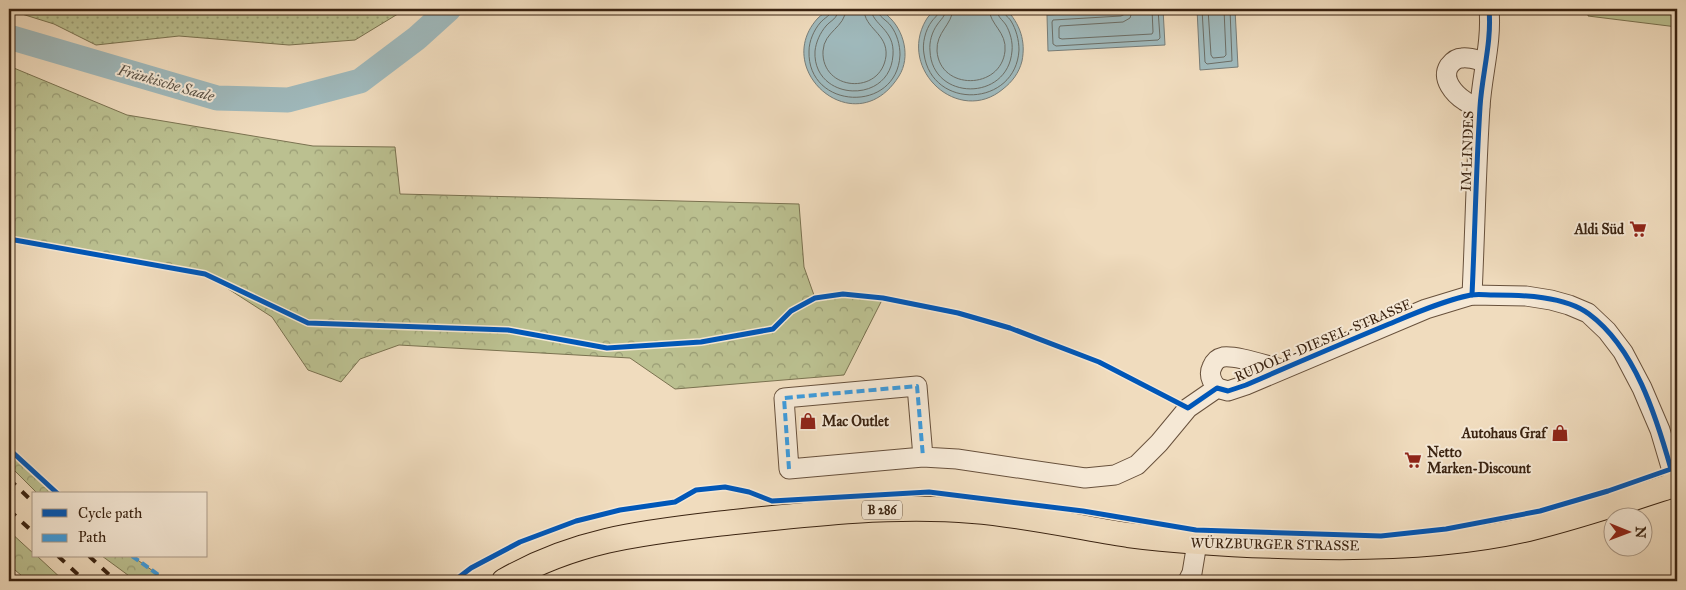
<svg xmlns="http://www.w3.org/2000/svg" width="1686" height="590" viewBox="0 0 1686 590" font-family="'IM FELL Great Primer',serif">
<style>
.grass{fill:url(#grass-dots);stroke:#7a7250}
.forest{fill:url(#forest-crowns);stroke:#7a7250}
.pitch{fill:#bbc090;stroke:#7a7250}
.water{fill:#9fb9bc;stroke:#777d78}
.lines{fill:none;stroke-linecap:round;stroke-linejoin:round}
.shore{stroke:#6c6e66;stroke-width:1}
.river{stroke:#9fb9bc;stroke-width:25}
.minor-casing{stroke:#68513c;stroke-width:21}
.major-casing{stroke:#3a2311;stroke-width:26}
.minor{stroke:#f5e8d5;stroke-width:19}
.major{stroke:#f0dcbe;stroke-width:24}
.rail{stroke:#3a2311;stroke-width:4;stroke-dasharray:9 9;stroke-linecap:butt}
.quiet{stroke:#3e9cde;stroke-width:4;stroke-dasharray:8 4;stroke-linecap:butt}
.cycleway-casing{stroke:#f5e8d5;stroke-width:8}
.cycleway{stroke:#0057b8;stroke-width:5}
.labels{text-anchor:middle;stroke-width:4;stroke-linejoin:round;paint-order:stroke}
.shield{fill:#f5e8d5;stroke:#725e4c;stroke-width:1}
.shield-label{font-size:12px;font-weight:bold;fill:#3a2311}
.street-label{font-size:14px;fill:#3a2311;stroke:#f5e8d5}
.poi-label{font-size:14px;font-weight:bold;fill:#3a2311;stroke:#f5e8d5;text-anchor:end}
.water-label{font-size:15px;font-style:italic;fill:#585044;stroke:#f5e8d5}
</style>
<defs>
<pattern id="grass-dots" width="8" height="8" patternUnits="userSpaceOnUse" patternTransform="scale(1.25)"><rect width="8" height="8" fill="#bbc090"/><path d="M2 2h.1M6 6h.1" fill="none" stroke="#999c74" stroke-width="1.8" stroke-linecap="round"/></pattern>
<pattern id="forest-crowns" width="20" height="18" patternUnits="userSpaceOnUse" patternTransform="scale(1.25)"><rect width="20" height="18" fill="#bbc090"/><path d="M2 6a3 3 0 1 1 6 0M12 15a3 3 0 1 1 6 0" fill="none" stroke="#999c74"/></pattern>
</defs>
<rect width="100%" height="100%" fill="#f0dcbe"/>
<filter id="stains"><feTurbulence type="fractalNoise" baseFrequency=".004" numOctaves="4"/><feColorMatrix values="0 0 0 0 .2 0 0 0 0 .09 0 0 0 0 .02 0 0 0 .5 -.17"/></filter>
<radialGradient id="worn" r=".72"><stop offset=".6" stop-color="#630" stop-opacity="0"/><stop offset="1" stop-color="#630" stop-opacity=".3"/></radialGradient>
<path class="grass" d="M 9,9 L 406,9 L 355,40 L 289,45 L 179,36 L 96,45 L 54,24 L 9,10 Z"/>
<g class="forest">
<path d="M 9,66 L 127,115 L 313,146 L 395,147 L 400,194 L 799,204 L 804,267 L 815,298 L 843,294 L 883,298 L 844,375 L 675,389 L 630,358 L 399,345 L 360,359 L 341,382 L 308,370 L 272,317 L 205,274 L 9,239 Z"/>
<path d="M 9,449 L 58,494 L 38,494 L 9,465 Z"/>
<path d="M 9,531 L 34,554 L 34,556 L 37,556 L 64,581 L 28,581 L 9,565 Z"/>
<path d="M 102,556 L 132,556 L 167,581 L 136,581 Z"/>
</g>
<path class="pitch" d="M 1589,9 L 1677,9 L 1677,27 L 1588,16 Z"/>
<g class="water">
<path d="M 830,9 C 842,9 870,6 880,9 C 883,10 886,14 888,16 C 904,30 911,57 899,76 C 856,145 770,70 818,18 C 821,15 826,12 830,9 Z"/>
<path d="M 936,9 L 1006,9 C 1020,24 1026,41 1022,61 C 1019,73 1012,82 1003,89 C 959,126 897,70 926,20 C 928,16 933,12 936,9 Z"/>
<path d="M 1163,9 L 1165,45 L 1048,51 L 1047,15 Z"/>
<path d="M 1197,9 L 1235,9 L 1238,67 L 1200,70 Z"/>
</g>
<g class="lines">
<g class="shore">
<path d="M 832,9 C 831,16 825,17 820,23 C 814,30 809,41 809,51 C 807,110 897,114 900,55 C 900,45 897,34 891,26 C 887,20 878,17 877,9"/>
<path d="M 838,9 C 838,19 831,20 826,26 C 820,33 816,42 815,51 C 812,101 890,106 893,55 C 895,29 872,25 871,9"/>
<path d="M 846,9 C 845,28 824,31 823,51 C 821,91 881,96 886,56 C 888,33 864,29 864,9"/>
<path d="M 939,9 C 939,15 935,17 932,21 C 925,30 922,44 924,54 C 932,111 1016,107 1019,50 C 1019,40 1016,29 1011,21 C 1008,16 1003,15 1003,9"/>
<path d="M 946,9 C 945,17 941,19 937,25 C 932,32 929,42 930,51 C 932,101 1008,102 1012,51 C 1013,42 1010,32 1006,25 C 1002,19 997,17 997,9"/>
<path d="M 953,9 C 952,25 936,32 937,51 C 940,91 1001,90 1005,51 C 1007,32 990,25 989,9"/>
<path d="M 1127,9 L 1125,14 L 1121,16 L 1053,20 L 1052,22 L 1053,44 L 1056,46 L 1158,40 L 1160,38 L 1158,9"/>
<path d="M 1133,9 L 1130,18 L 1123,22 L 1060,26 L 1059,28 L 1059,38 L 1062,39 L 1152,34 L 1153,32 L 1152,9"/>
<path d="M 1202,9 L 1205,62 L 1207,64 L 1232,61 L 1230,9"/>
<path d="M 1208,9 L 1211,55 L 1213,58 L 1224,57 L 1226,55 L 1224,9"/>
</g>
<path class="river" d="M 9,37 L 217,98 L 288,100 L 360,81 L 417,38 L 449,9"/>
<g class="minor-casing">
<g id="minor">
<path d="M 1480,106 C 1475,105 1469,104 1465,101 C 1454,94 1441,79 1449,66 C 1452,62 1457,58 1462,58 C 1470,57 1477,60 1485,62"/>
<path d="M 1472,295 C 1475,232 1476,170 1480,107 C 1482,74 1492,42 1489,9"/>
<path d="M 1217,388 C 1212,382 1208,375 1212,367 C 1214,362 1218,358 1223,357 C 1236,355 1268,366 1282,369"/>
<path d="M 923,457 L 917,386 L 784,398 L 789,469 L 923,457 L 957,459 L 1085,478 L 1115,475 L 1137,465 L 1159,443 L 1188,408 L 1217,388 L 1228,391 L 1246,385 L 1426,309 L 1472,295 L 1526,296 L 1551,300 L 1569,305 L 1588,313 L 1607,331 L 1623,352 L 1642,388 L 1660,430 L 1676,484"/>
<path d="M 1188,581 L 1192,573 L 1197,543"/>
</g>
</g>
<g class="major-casing">
<path id="major" d="M 504,581 C 573,541 638,533 716,524 C 801,515 888,504 973,511 C 1025,515 1076,527 1128,535 C 1191,543 1255,546 1319,547 C 1388,548 1461,545 1528,529 C 1578,517 1628,500 1677,484"/>
</g>
<use href="#minor" class="minor"/>
<use href="#major" class="major"/>
<g class="rail">
<path d="M 9,479 L 34,503"/>
<path d="M 9,510 L 34,533"/>
<path d="M 58,556 L 85,581"/>
<path d="M 89,556 L 116,581"/>
</g>
<g class="quiet">
<path d="M 789,469 L 784,398 L 917,386 L 923,457"/>
<path d="M 132,556 L 167,581"/>
</g>
<g class="cycleway-casing">
<g id="cycleway">
<path d="M 9,239 L 205,274 L 308,323 L 508,330 L 607,348 L 701,342 L 773,329 L 791,311 L 815,298 L 843,294 L 883,298 L 958,313 L 1010,328 L 1099,362 L 1188,408 L 1217,388 L 1228,391 L 1246,385 C 1294,364 1341,344 1389,324 C 1413,314 1445,300 1471,295 C 1478,294 1486,295 1494,295 C 1522,295 1565,296 1589,314 C 1635,348 1656,416 1671,469 L 1608,491 L 1540,511 L 1446,529 L 1381,536 L 1196,530 L 1083,511 L 929,492 L 772,501 L 749,492 L 725,487 L 696,490 L 675,502 L 620,510 L 576,521 L 520,542 L 471,568 L 454,581"/>
<path d="M 1472,295 C 1475,232 1476,170 1480,107 C 1482,74 1492,42 1489,9"/>
<path d="M 9,449 L 58,494"/>
</g>
</g>
<use href="#cycleway" class="cycleway"/>
</g>
<defs>
<g id="supermarket-bare" transform="scale(1.35)"><path d="M-6-5.5h2.5l.6 2H6L4.5 2H-2.5L-4.4-4H-6ZM-1.5 3.2a1.3 1.3 0 1 0 .1 0ZM3 3.2a1.3 1.3 0 1 0 .1 0Z" fill="#8f2418" stroke="#f5e8d5" stroke-width="2.5" paint-order="stroke"/></g>
<g id="shop-bare" transform="scale(1.35)"><path d="M-5-2.5h2.3a2.7 3.5 0 0 1 5.4 0H5L5.5 6h-11ZM-1.5-2.5h3a1.5 2.3 0 0 0-3 0Z" fill="#8f2418" stroke="#f5e8d5" stroke-width="2.5" paint-order="stroke"/></g>
</defs>
<g fill-rule="evenodd">
<use href="#supermarket-bare" x="1638" y="229"/>
<use href="#shop-bare" x="808" y="421"/>
<use href="#shop-bare" x="1560" y="433"/>
<use href="#supermarket-bare" x="1413" y="460"/>
</g>
<g class="labels">
<rect class="shield" x="862" y="500.5" width="40" height="19" rx="4"/>
<g class="shield-label">
<text x="882" y="514">B 286</text>
</g>
<g class="street-label">
<text transform="translate(1467 151) rotate(-88)" y="5">IM LINDES</text>
<text transform="translate(1323 340) rotate(-23)" y="5">RUDOLF-DIESEL-STRASSE</text>
<text transform="translate(1275 544) rotate(1)" y="5">WÜRZBURGER STRASSE</text>
</g>
<g class="poi-label">
<text x="1624" y="234">Aldi Süd</text>
<text x="822" y="426" text-anchor="start">Mac Outlet</text>
<text x="1546" y="438">Autohaus Graf</text>
<text x="1427" y="457" text-anchor="start">Netto<tspan x="1427" dy="16">Marken-Discount</tspan></text>
</g>
<g class="water-label">
<text transform="translate(166 83) rotate(16)" y="5">Fränkische Saale</text>
</g>
</g>
<rect width="1686" height="590" fill="none" stroke="#f0dcbe" stroke-width="30"/>
<rect x="10" y="10" width="1666" height="570" fill="none" stroke="#3a2311" stroke-width="2.5"/>
<rect x="15" y="15" width="1656" height="560" fill="none" stroke="#3a2311"/>
<rect x="32" y="492" width="175" height="65" fill="#f5e8d5" stroke="#aa9987"/>
<rect x="42" y="509" width="25" height="8" fill="#0057b8" stroke="#aa9987"/>
<text x="78" y="518" font-size="15" fill="#3a2311">Cycle path</text>
<rect x="42" y="534" width="25" height="8" fill="#3e9cde" stroke="#aa9987"/>
<text x="78" y="542" font-size="15" fill="#3a2311">Path</text>
<g transform="translate(1628 532) rotate(91)"><circle r="24" fill="#f5e8d5" stroke="#aa9987"/>
<path d="M0-4L9 19L0 12L-9 19Z" fill="#8f2418"/>
<text y="-8" font-size="14" font-weight="bold" text-anchor="middle" fill="#3a2311">N</text>
</g>
<rect width="100%" height="100%" filter="url(#stains)"/>
<rect width="100%" height="100%" fill="url(#worn)"/>
</svg>
